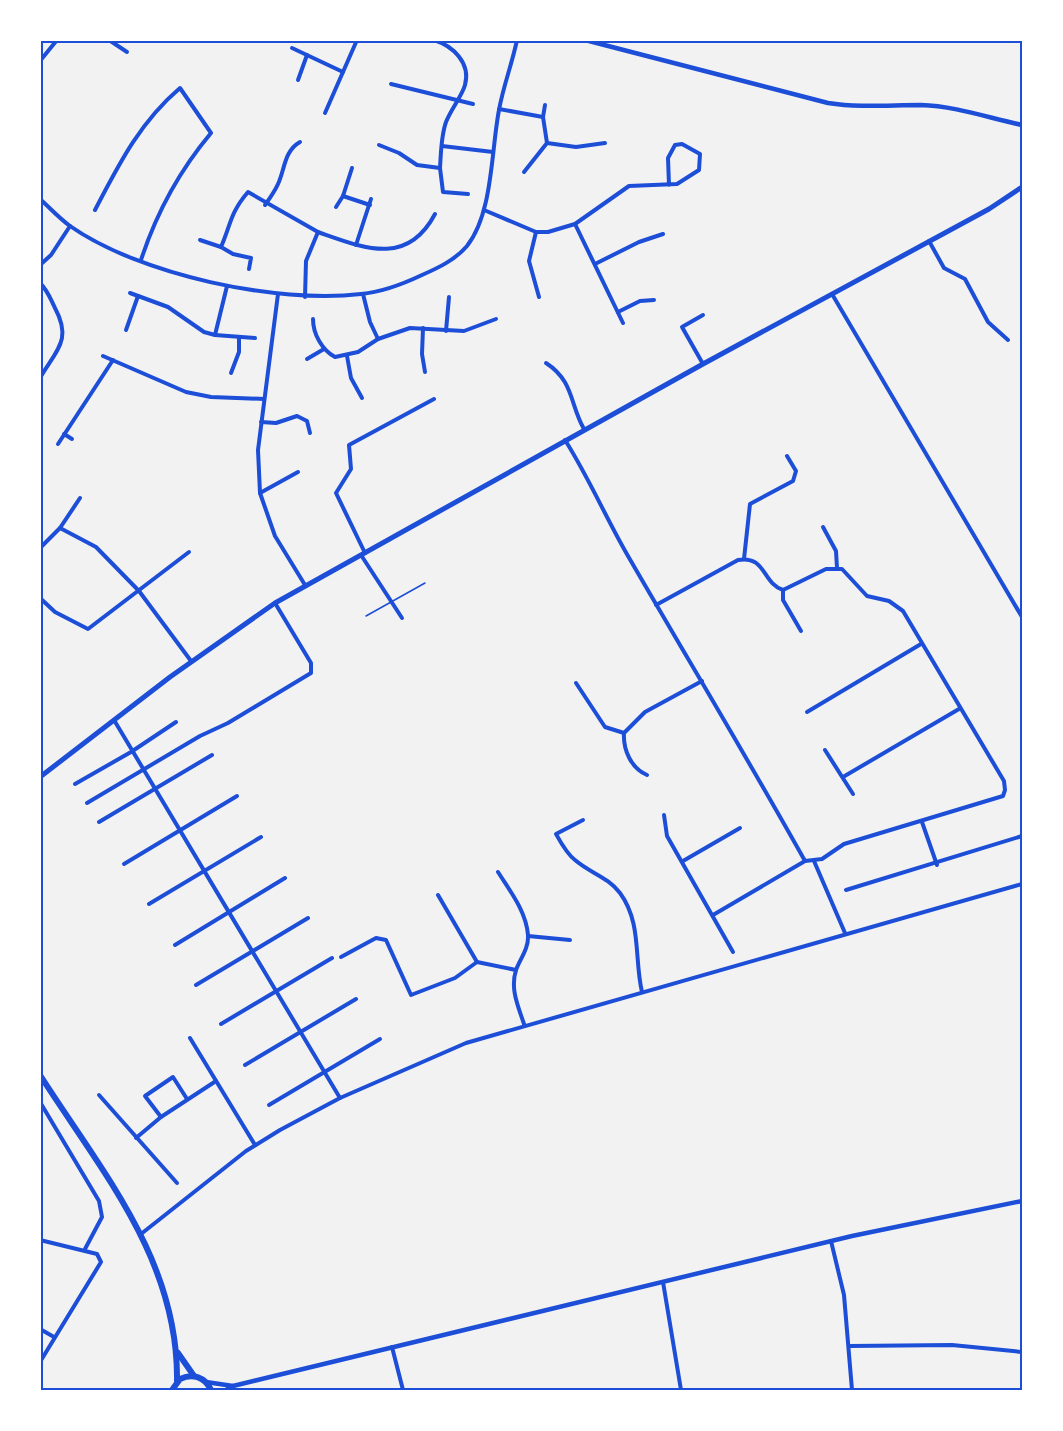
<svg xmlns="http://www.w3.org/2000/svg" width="1063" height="1431" viewBox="0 0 1063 1431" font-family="Signika,sans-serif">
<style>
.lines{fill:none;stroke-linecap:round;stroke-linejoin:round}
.service{stroke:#1d4ed8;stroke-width:1.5}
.minor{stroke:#1d4ed8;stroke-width:4}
.tertiary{stroke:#1d4ed8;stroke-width:4.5}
.secondary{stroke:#1d4ed8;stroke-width:5}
.primary{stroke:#1d4ed8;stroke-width:6}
.neatline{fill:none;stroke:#1d4ed8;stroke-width:2}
</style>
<rect width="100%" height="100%" fill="#f2f2f2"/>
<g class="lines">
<path class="service" d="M 366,616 L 425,583"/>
<g class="minor">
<path d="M 109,40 L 127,52"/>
<path d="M 292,48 L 343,72"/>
<path d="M 40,61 L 57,40"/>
<path d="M 298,80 L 307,55"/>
<path d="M 391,84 L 473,104"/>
<path d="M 499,109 L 543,117 L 547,143 L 576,147 L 605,143"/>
<path d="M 325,113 L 357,40"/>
<path d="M 543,117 L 545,105"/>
<path d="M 379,145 L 399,153 L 417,165 L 440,168 C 441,153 441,136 446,122 C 451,109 462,96 465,85 C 471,63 453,46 434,40"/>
<path d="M 442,146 L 493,152"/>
<path d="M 440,168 L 443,192 L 468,194"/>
<path d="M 524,172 L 547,143"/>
<path d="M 343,196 L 370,205"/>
<path d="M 40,199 C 50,208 59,218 70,226 C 140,275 277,304 361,294 C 383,292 403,284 422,275 C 438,268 455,260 467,246 C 493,213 491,151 499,110 C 503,87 512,64 517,40"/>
<path d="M 265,205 C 270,198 275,191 278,184 C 285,169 284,151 300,142"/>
<path d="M 336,207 L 343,196 L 352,168"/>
<path d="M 95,210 C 119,164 140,122 180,88 L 211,133 C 180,170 156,214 141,260"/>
<path d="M 484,210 L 536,232 L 548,232 L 575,224 L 629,186 L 677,184 L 699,170 L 700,154 L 682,144 L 675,145 L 668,158 L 669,185"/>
<path d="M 575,224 L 623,323"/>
<path d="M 536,232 L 529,261 L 539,297"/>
<path d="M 200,240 L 221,247"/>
<path d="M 929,241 L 944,268 L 965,279 L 988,322 L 1008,340"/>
<path d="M 356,245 L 371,199"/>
<path d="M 595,264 L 639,242 L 663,234"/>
<path d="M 40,265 L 51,255 L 70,226"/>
<path d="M 249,269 L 251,258 L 233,254 L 221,247 C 231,224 230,213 248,192 L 318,232"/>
<path d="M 40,283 C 48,291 50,298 55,308 C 72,340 57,349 40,378"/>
<path d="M 130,293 L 168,307 L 204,332 L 215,335 L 227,286"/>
<path d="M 278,294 L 258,450 L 260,493 L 275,536 L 305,585"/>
<path d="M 363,294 L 370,322 L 378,339 L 410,328 L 464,331 L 496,319"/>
<path d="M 832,294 L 1022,617"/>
<path d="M 305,297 L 306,261 L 318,232 C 364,248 407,267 435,214"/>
<path d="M 618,312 L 640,301 L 654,300"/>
<path d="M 313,319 C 313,334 322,350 335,357 L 358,352 L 378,339"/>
<path d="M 423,328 L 422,354 L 425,372"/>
<path d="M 126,330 L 138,296"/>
<path d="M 446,331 L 449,297"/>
<path d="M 215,335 L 255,338"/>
<path d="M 103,356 L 186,392 L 211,397 L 264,399"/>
<path d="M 347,356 L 351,378 L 362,398"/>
<path d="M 307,359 L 324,349"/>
<path d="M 546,363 C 574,381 570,405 584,429"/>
<path d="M 703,364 L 682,327 L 703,315"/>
<path d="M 231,373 L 239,352 L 239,337"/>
<path d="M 261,422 L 276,423 L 297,416 L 307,421 L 310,433"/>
<path d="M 64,434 L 72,439"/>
<path d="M 565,440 C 589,478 606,518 628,556 C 687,658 748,759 805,861 L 822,859 L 844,844 L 1003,796 L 1005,790 L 1004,781 L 903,611 L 889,601 L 867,596 L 842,569 L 826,569 L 783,590 C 762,583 766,555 738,560 L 656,605"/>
<path d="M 58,444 L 113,360"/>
<path d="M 260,493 L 298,472"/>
<path d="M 823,527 L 836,551 L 837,568"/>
<path d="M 60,528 L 96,547 L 139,591 L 191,661"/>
<path d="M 40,548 L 60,528 L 80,498"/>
<path d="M 365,553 L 336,493 L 351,469 L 349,445 L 434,399"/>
<path d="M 361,555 L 402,618"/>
<path d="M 744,559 L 750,504 L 793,481 L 796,471 L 787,456"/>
<path d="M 783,590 L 783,600 L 801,631"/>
<path d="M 40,598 L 55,612 L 88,629 L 189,552"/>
<path d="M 576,683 L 605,727 L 624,733"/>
<path d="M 807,712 L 921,644"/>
<path d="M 114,720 L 340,1098"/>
<path d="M 825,750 L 853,794"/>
<path d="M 647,775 C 631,768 623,750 624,733 L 645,712 L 702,681"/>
<path d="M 843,777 L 959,709"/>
<path d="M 75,784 L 131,752 L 176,722"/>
<path d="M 87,803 L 200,736 L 228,723 L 311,673 L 311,663 L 275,603"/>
<path d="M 664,815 L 667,836 L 733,952"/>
<path d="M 583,820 L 556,834 C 561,843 567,854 575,860 C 590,873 608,877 620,893 C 642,923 634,959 642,992"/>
<path d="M 99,822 L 212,755"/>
<path d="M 922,822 L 937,865"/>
<path d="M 683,861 L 740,828"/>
<path d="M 814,861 L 845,933"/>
<path d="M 124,864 L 237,796"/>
<path d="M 498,872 C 510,891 526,911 528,935 C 529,948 520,959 516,970 C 510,989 518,1006 524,1024"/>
<path d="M 846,890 L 1022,836"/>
<path d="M 438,895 L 477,962 L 516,970"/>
<path d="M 149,904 L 261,837"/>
<path d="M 713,915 L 805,861"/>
<path d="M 528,936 L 570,940"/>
<path d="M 175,945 L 285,878"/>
<path d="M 341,957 L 376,938 L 386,940 L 411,995 L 455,978 L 477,962"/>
<path d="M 196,985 L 308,918"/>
<path d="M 221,1024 L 332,958"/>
<path d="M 190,1038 L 255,1145"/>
<path d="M 245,1065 L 356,999"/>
<path d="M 99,1095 L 177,1183"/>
<path d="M 40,1102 L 99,1201 L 102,1217 L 85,1249"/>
<path d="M 269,1105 L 380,1039"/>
<path d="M 161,1117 L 145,1096 L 173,1077 L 187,1099"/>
<path d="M 136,1138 L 161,1117 L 216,1081"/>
<path d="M 141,1234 L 246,1151 L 280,1130 L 340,1098 L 466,1043 L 1022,884"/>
<path d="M 40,1240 L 97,1254 L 101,1262 L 40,1362"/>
<path d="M 831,1241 L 844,1295 L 852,1390"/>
<path d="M 663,1282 L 681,1390"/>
<path d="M 40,1329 L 54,1337"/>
<path d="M 849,1346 L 952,1345 L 1022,1352"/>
<path d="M 392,1347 L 403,1390"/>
</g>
<g class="tertiary">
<path d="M 585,40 L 828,103 C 860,108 889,105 921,105 C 955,106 989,118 1022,125"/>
<path d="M 206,1382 L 233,1386"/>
<path d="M 226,1390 L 233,1386 L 852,1236 L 1022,1201"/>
</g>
<path class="secondary" d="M 40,777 L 170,677 L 275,603 L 703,364 L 989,209 L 1022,187"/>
<g class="primary">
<path d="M 40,1075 C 102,1172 179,1261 177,1382"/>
<path d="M 178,1353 L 194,1376"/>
<path d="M 172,1390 L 180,1379 C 193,1373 205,1377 211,1390"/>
</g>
</g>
<rect width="1063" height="1431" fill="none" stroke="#ffffff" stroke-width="84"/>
<rect x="42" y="42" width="979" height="1347" class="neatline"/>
</svg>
